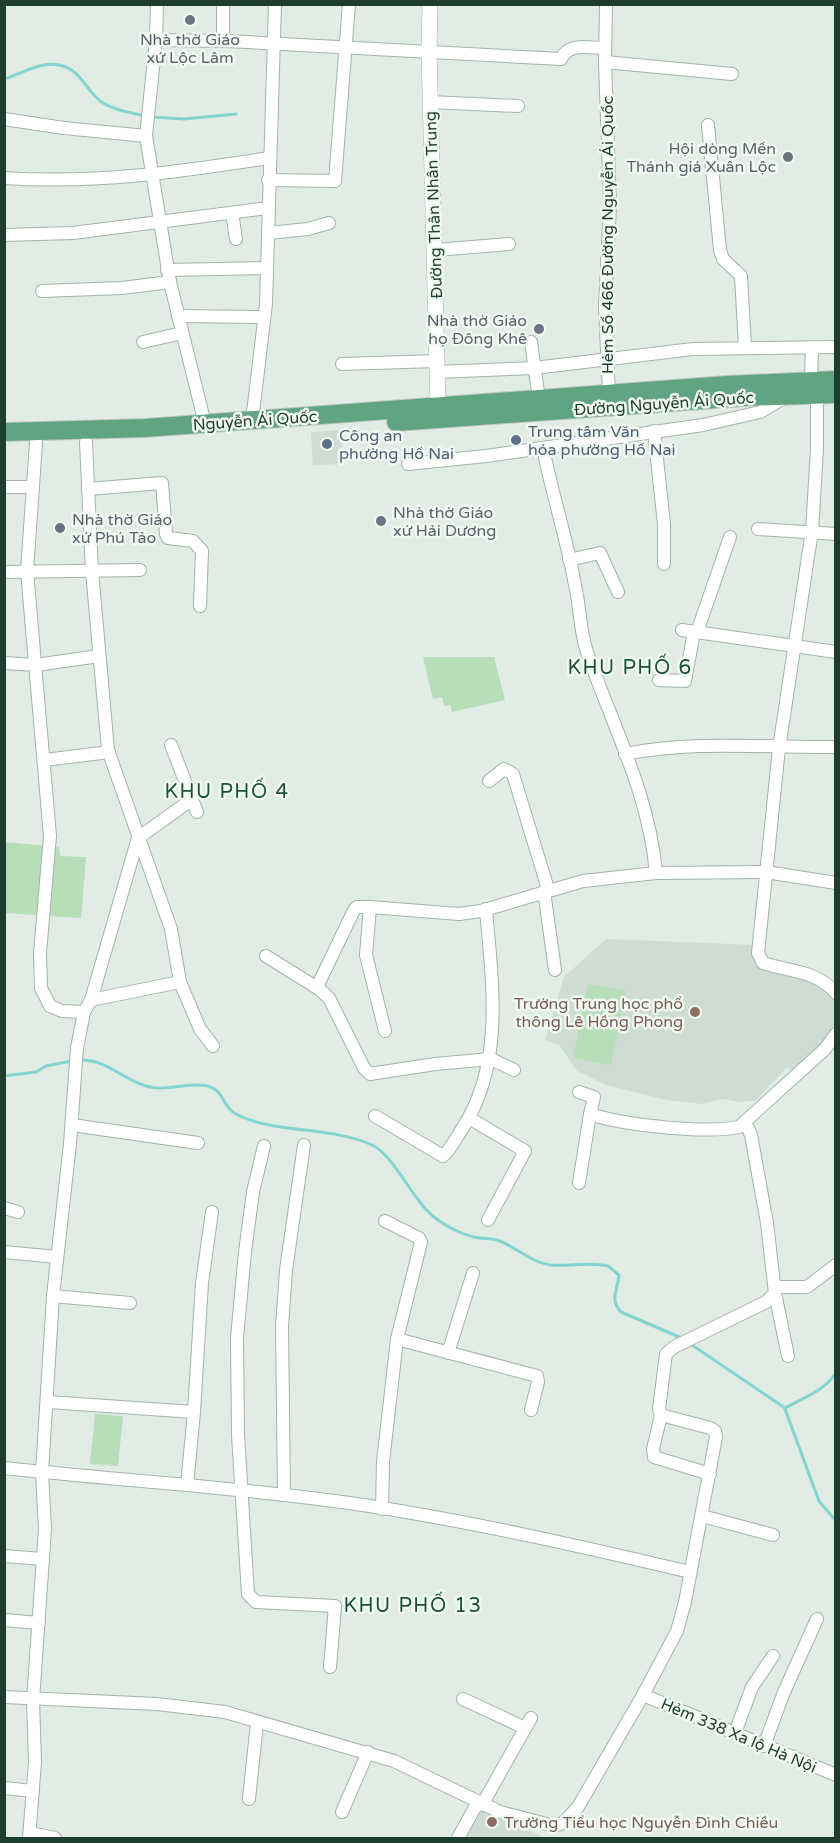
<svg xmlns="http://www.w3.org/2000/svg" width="840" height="1843" viewBox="0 0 840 1843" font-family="'Varela Round',sans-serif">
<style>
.built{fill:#cedcd2}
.green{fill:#b7deb9}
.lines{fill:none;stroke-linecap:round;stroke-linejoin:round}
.stream{stroke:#84d5d0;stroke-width:3}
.minor-casing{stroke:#a2b4aa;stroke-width:14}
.tertiary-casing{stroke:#a2b4aa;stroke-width:16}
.primary-casing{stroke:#c0c9c5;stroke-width:20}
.minor{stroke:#fff;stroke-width:12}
.tertiary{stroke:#fff;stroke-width:15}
.primary{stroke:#61a484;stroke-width:18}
.worship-dot{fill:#6b7280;stroke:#f0f8f2;stroke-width:2}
.service-dot{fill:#5c6f8a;stroke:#f0f8f2;stroke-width:2}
.education-dot{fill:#8d6e63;stroke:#f0f8f2;stroke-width:2}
.labels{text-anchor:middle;stroke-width:5;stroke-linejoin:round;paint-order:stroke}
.worship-label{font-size:16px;fill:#5b616d;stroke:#f0f8f2;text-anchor:end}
.street-label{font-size:16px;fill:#1f3d2f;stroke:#f0f8f2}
.service-label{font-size:16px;fill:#4e5e75;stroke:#f0f8f2;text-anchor:start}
.education-label{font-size:16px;fill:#785e54;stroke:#f0f8f2;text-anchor:end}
.quarter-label{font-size:20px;letter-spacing:1.5px;fill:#1a5037;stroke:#f0f8f2}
</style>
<rect width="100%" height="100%" fill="#e0ece4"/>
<g class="built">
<path d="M 341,430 L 343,464 L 313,465 L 311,432 Z"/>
<path d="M 606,939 L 755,945 L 754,956 L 812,978 L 835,998 L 835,1025 L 823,1046 L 794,1070 L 786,1068 L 756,1100 L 740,1102 L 722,1099 L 702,1104 L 666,1100 L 606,1085 L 577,1071 L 559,1045 L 545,1040 L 564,977 Z"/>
<path d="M 480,1806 L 545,1838 L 462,1838 Z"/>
</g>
<g class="green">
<path d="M 423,657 L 494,657 L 505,700 L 452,712 L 450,705 L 444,706 L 442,697 L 433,699 Z"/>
<path d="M 4,842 L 59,847 L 60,856 L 86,857 L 81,918 L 5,913 Z"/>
<path d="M 588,984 L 626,991 L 611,1065 L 573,1058 Z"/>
<path d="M 95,1414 L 123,1416 L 118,1466 L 90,1464 Z"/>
</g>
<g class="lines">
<g class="stream">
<path d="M 4,79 C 21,74 41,61 59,65 C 78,68 84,86 97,98 C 107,109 131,113 145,116"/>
<path d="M 151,117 L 184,119 L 236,114"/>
<path d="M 79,1060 C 109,1059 124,1082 150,1087 C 169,1091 189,1082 208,1086 C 225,1091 222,1107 236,1114 C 273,1134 331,1126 372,1145 C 395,1156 412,1200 434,1217 C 445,1226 461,1234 474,1237 C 481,1239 489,1238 497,1240 C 515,1246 530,1262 550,1265 C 569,1267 589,1261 608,1266 L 619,1275 C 618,1289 609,1300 621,1312 L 684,1339"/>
<path d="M 4,1076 L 36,1072 L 46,1066 L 72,1061"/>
<path d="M 689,1343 L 785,1408 C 803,1398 824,1391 836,1373"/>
<path d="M 785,1409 L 819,1501 L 836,1521"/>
</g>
<g class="minor-casing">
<g id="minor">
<path d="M 157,4 L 156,40 L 146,136 L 170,282 L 205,424"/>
<path d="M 606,4 L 605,62 L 610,204 L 605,307 L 609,393"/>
<path d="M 156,40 L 227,41 L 561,59 C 568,42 589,48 605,48"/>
<path d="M 223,40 L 223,4"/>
<path d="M 605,62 L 732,74"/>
<path d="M 430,102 L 518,106"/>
<path d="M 4,119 L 64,128 L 146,136"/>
<path d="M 708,125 L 720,250 L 723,259 L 741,276 L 745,347"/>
<path d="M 4,178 C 97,184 178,172 269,158"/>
<path d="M 268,180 L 335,181 L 349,4"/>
<path d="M 232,213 L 236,239"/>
<path d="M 268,233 L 308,229 L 329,223"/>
<path d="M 4,235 L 73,233 L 268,208"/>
<path d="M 436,250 L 509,244"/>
<path d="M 167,270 L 267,268"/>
<path d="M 42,291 L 122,288 L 170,282"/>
<path d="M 178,316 L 264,317"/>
<path d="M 143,342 L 182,333"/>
<path d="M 531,342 L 539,399"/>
<path d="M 342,364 L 437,361"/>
<path d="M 437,372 L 534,368 L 693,349 L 836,347"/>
<path d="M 811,381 L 812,347"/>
<path d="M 817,394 L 817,449 L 812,531 L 779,748 L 758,953 L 763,963 C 790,972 816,970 836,993"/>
<path d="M 252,421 L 266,304 L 275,4"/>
<path d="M 654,431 L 664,524 L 664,564"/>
<path d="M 86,442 L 92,571 L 108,750 L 171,929 L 180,982 L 200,1029 L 213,1046"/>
<path d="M 36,443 L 27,571 L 50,836 L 40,953 L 41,988 L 50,1006 L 62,1011 L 84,1012 L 91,1000 L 138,838 L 191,800"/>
<path d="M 543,448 C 552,494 567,539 575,585 C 580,607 580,632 587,652 C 613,727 649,793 656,873"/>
<path d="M 408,464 L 486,456 L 703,425 L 760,412 L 785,397"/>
<path d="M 4,487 L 33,487"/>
<path d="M 88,489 L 162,483 L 166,534 L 168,538 L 193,541 L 202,551 L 200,606"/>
<path d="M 758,529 L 836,534"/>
<path d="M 569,560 L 600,553 L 618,592"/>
<path d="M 4,572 L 140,570"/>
<path d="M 682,630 L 836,652"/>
<path d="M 697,632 L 730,537"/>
<path d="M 4,663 L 36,665 L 99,656"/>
<path d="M 659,680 L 685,681 L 694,632"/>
<path d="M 171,745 L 197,812"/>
<path d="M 625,754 C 696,740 764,748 836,747"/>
<path d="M 45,760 L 109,752"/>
<path d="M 489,781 L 504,769 L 513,774 L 548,889"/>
<path d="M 544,891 L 555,970"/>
<path d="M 266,956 L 319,989 L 329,998 L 364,1068 L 370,1074 L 435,1064 L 491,1059 L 514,1070"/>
<path d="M 317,987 L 354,910 L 357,907 L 370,907"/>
<path d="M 91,1000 L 180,982"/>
<path d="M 385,1031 L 366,955 L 370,907 L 459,914 L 481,911 L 583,881 L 656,873 L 766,872 L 836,883"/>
<path d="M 579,1092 L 594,1097 L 590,1114"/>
<path d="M 375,1116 L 443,1156 C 451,1149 456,1138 462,1129 C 505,1063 492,983 486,909"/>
<path d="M 469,1118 L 525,1151 L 488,1220"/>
<path d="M 72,1125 L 198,1143"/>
<path d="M 264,1146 L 253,1192 L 245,1252 L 237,1338 L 238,1435 L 248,1594 L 256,1602 L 335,1606 L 330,1667"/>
<path d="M 579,1183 L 590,1114 C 623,1125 705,1134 739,1127 L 825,1049 L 836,1034"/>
<path d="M 4,1208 L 18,1212"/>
<path d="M 385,1221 L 419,1238 L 421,1242 L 397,1339"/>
<path d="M 4,1252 L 57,1257"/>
<path d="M 776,1287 L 807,1287 L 836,1265"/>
<path d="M 775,1293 L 788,1356"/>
<path d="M 53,1296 L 130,1303"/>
<path d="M 448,1353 L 473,1273"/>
<path d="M 48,1402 L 194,1412 L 187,1485"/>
<path d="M 194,1412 L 202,1283 L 212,1212"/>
<path d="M 661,1415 L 653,1449 L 654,1457 L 710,1474"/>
<path d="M 4,1468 C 126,1481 249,1488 370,1506 C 478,1523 584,1547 690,1572"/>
<path d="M 284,1495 L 282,1326 L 286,1270 L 304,1145"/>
<path d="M 382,1509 L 383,1462 L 397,1339 L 537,1376 L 538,1382 L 531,1410"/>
<path d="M 702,1516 L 773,1535"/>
<path d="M 4,1556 L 43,1559"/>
<path d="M 4,1620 L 39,1623"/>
<path d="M 643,1695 L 836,1775"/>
<path d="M 4,1697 L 157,1704 L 225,1712 L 394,1761 L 500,1812 L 554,1826 L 563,1823 L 578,1807 L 643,1695 L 677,1631 L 685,1602 L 716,1437 L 715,1431 L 710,1428 L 661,1415 L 659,1409 L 666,1354 L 674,1347 L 766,1302 L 775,1293 L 767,1223 L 751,1135 L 745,1122"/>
<path d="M 463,1699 L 525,1728"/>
<path d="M 735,1733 L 752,1687 L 773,1656"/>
<path d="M 764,1746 L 784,1692 L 817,1619"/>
<path d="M 4,1788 L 33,1791"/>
<path d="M 249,1799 L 257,1723"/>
<path d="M 482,1805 L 531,1718"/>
<path d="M 342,1812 L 368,1752"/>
<path d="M 30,1833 L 55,1838"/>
<path d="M 29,1838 L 35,1762 L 33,1700 L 45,1529 L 42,1472 L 53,1296 L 70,1144 L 77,1048 L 84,1012"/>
<path d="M 458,1838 L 478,1802"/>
</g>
</g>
<g class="tertiary-casing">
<path id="tertiary" d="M 430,4 L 429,52 L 438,406"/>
</g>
<g class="primary-casing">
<g id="primary">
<path d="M 396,422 L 744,397 L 836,394"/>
<path d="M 4,432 L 145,428 L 727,385 L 836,380"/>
</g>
</g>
<use href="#minor" class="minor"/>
<use href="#tertiary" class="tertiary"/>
<use href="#primary" class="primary"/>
</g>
<g class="worship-dot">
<circle cx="190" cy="20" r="6"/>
<circle cx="788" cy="157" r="6"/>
<circle cx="539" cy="329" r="6"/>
<circle cx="381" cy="521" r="6"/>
<circle cx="60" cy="528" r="6"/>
</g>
<g class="service-dot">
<circle cx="516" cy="440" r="6"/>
<circle cx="327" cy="444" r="6"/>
</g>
<g class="education-dot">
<circle cx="695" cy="1012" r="6"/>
<circle cx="492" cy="1822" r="6"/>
</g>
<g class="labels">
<g class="worship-label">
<text x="190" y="45" text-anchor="middle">Nhà thờ Giáo<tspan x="190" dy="18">xứ Lộc Lâm</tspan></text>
<text x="776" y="154">Hội dòng Mến<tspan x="776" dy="18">Thánh giá Xuân Lộc</tspan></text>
<text x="527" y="326">Nhà thờ Giáo<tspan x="527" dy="18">họ Đông Khê</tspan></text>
<text x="393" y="518" text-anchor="start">Nhà thờ Giáo<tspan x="393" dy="18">xứ Hải Dương</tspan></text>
<text x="72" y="525" text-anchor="start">Nhà thờ Giáo<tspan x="72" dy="18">xứ Phú Tảo</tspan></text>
</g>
<g class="street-label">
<text transform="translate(433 205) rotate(-92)" y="6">Đường Thân Nhân Trung</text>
<text transform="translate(607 235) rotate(-90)" y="6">Hẻm Số 466 Đường Nguyễn Ái Quốc</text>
<text transform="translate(664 403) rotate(-4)" y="6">Đường Nguyễn Ái Quốc</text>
<text transform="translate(255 420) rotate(-4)" y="6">Nguyễn Ái Quốc</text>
<text transform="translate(739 1735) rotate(23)" y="6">Hẻm 338 Xa lộ Hà Nội</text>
</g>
<g class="service-label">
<text x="528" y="437">Trung tâm Văn<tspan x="528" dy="18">hóa phường Hố Nai</tspan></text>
<text x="339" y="441">Công an<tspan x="339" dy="18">phường Hố Nai</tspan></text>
</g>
<g class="education-label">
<text x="683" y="1009">Trường Trung học phổ<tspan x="683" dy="18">thông Lê Hồng Phong</tspan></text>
<text x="504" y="1828" text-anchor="start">Trường Tiểu học Nguyễn Đình Chiều</text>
</g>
<g class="quarter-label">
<text x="630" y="674">KHU PHỐ 6</text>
<text x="227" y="798">KHU PHỐ 4</text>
<text x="413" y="1612">KHU PHỐ 13</text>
</g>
</g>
<rect width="840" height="1843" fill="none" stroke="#1f3d2f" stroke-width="12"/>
</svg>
